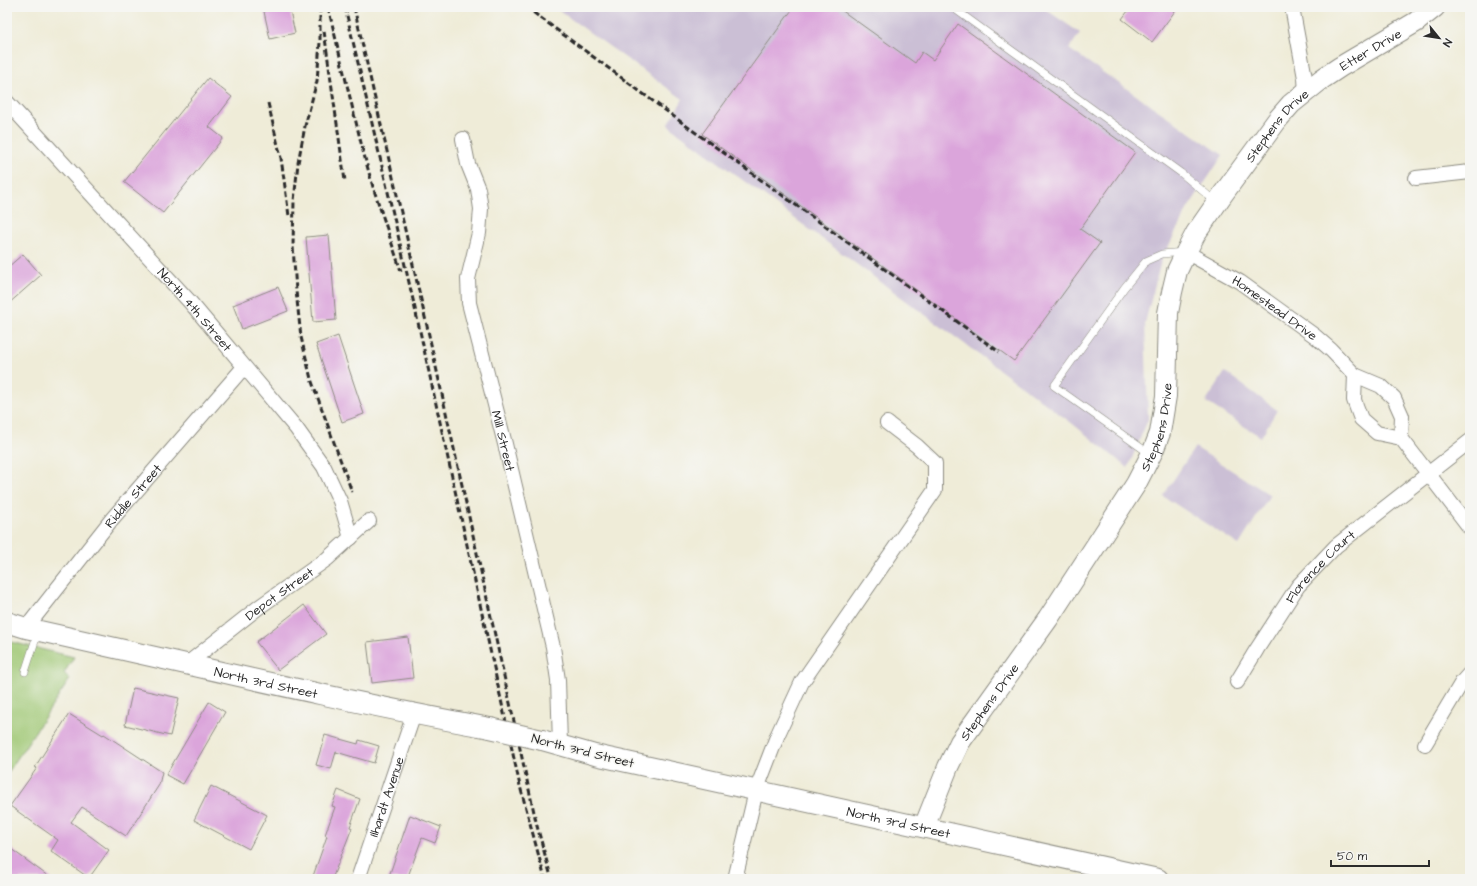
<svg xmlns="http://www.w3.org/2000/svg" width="1477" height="886" viewBox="0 0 1477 886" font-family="'Architects Daughter',sans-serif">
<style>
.industrial{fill:#cbbfd5}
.green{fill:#9fc773;stroke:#65794f}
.building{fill:#dba5db}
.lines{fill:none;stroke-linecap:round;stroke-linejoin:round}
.lane-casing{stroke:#8d8c82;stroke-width:8}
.street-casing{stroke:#8d8c82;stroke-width:16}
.secondary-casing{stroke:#8d8c82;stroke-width:22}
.lane{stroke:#fff;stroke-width:7}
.street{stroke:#fff;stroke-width:14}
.secondary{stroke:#fff;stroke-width:20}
.rail{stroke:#2b2b2b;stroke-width:3;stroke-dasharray:6 3;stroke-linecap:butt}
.secondary-bridge-casing{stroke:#8d8c82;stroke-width:22;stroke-linecap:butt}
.secondary-bridge{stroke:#fff;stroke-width:20}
.labels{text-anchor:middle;stroke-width:3;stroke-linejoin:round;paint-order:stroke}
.street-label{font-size:13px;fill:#2b2b2b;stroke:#f6f6f2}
</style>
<rect width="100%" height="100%" fill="#f6f6f2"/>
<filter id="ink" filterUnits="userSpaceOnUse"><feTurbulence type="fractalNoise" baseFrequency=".025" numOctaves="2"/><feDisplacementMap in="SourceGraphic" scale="8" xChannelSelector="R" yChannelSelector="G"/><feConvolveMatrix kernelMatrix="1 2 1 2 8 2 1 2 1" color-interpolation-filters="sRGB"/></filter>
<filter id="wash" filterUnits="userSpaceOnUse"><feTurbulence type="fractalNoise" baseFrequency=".012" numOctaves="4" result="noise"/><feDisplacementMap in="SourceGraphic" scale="16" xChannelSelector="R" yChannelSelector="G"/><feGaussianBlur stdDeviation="0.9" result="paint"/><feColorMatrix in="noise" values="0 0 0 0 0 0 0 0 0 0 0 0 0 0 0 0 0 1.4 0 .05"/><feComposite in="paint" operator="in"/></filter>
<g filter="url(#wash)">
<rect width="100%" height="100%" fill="#efecd8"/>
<g class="industrial">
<path d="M 554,7 L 1042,7 L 1080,33 L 1069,49 L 1223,155 L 1188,208 L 1161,261 L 1145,323 L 1148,419 L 1128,468 L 1069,421 L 668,125 L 683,99 Z"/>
<path d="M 1225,372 L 1277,410 L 1261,437 L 1206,402 Z"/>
<path d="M 1195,447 L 1270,495 L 1239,545 L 1163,496 Z"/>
</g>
<path class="green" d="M 7,641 L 74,657 L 64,673 L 70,679 L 7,774 Z"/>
<g id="blocks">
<g class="building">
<path d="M 263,7 L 289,7 L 295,33 L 270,39 Z"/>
<path d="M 794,7 L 837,7 L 915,63 L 922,52 L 933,60 L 958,24 L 1135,152 L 1080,229 L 1100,243 L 1014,361 L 702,134 Z"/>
<path d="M 1131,7 L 1178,7 L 1152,42 L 1122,19 Z"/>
<path d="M 208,78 L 232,97 L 209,127 L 223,138 L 163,213 L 124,182 Z"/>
<path d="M 329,235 L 336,320 L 313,322 L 306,237 Z"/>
<path d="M 23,254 L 41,275 L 7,305 L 7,268 Z"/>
<path d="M 278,287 L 288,311 L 242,329 L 233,305 Z"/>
<path d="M 338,336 L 364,414 L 342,422 L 316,344 Z"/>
<path d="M 304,605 L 326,634 L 278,670 L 256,642 Z"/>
<path d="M 408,637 L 413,678 L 372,683 L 367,642 Z"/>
<path d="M 133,688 L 179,698 L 170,736 L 125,725 Z"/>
<path d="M 209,702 L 225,712 L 183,784 L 166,775 Z"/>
<path d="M 69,714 L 103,735 L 104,734 L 130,751 L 162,772 L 159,785 L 126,836 L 82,807 L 71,822 L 109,850 L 89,878 L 51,851 L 58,840 L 10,806 L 37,768 L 35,767 Z"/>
<path d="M 325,735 L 358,744 L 359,740 L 379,746 L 374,763 L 336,752 L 331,769 L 316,765 Z"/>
<path d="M 211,786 L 267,815 L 249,849 L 194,820 Z"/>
<path d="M 338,790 L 360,799 L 350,827 L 352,828 L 332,879 L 312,879 L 327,836 L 325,835 L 335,807 L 332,806 Z"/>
<path d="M 410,815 L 441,827 L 435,843 L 422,838 L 407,879 L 388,879 Z"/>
<path d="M 7,846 L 52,879 L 7,879 Z"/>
</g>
</g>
</g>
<g filter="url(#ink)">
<use href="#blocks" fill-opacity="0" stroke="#8d8c82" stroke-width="1"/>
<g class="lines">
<g class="lane-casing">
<g id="lane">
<path d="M 952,7 L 1181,173 L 1216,202"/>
<path d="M 1150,454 L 1054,386 L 1124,288 L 1146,261 L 1162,254 L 1184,252"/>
<path d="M 25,672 L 38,632"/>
</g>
</g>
<g class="street-casing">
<g id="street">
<path d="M 1292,7 L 1305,78 L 1306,93"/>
<path id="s1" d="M 7,102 L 190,302 L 296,428 L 324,467 L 340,501 L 351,538"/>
<path id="s2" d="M 463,139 L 468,164 L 478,189 L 481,209 L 479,233 L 468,279 L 469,303 L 505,444 L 553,647 L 558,680 L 560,744"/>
<path d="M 1416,178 L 1470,172"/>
<path id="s3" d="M 1186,252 L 1240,282 L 1315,336 L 1331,350 L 1355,375 L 1381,386 L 1394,398 L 1402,416 L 1401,438"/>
<path d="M 1355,375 L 1354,400 L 1361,419 L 1377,433 L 1401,438"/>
<path d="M 1401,438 L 1470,528"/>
<path id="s4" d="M 26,628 L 112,519 L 244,367"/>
<path id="s5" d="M 187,664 L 259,607 L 327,559 L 369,521"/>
<path id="s6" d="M 1237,682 L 1257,649 L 1298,586 L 1336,546 L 1470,441"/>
<path d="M 1425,744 L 1462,682 L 1470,673"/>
<path id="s7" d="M 358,879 L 414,714"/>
<path d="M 735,879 L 756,791 L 778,734 L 802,682 L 935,490 L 935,463 L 917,446 L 887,423"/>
</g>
</g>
<g class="secondary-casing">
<g id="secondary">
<path id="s8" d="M 7,622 L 26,628 C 180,662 334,700 490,728"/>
<path id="s9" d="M 542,740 L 595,755 L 1158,879"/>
<path id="s10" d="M 924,827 L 948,767 L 960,742 L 1048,619 L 1136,484 L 1153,451 L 1160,433 L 1166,396 L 1168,313 L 1172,292 L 1177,271 L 1186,252 L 1196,233 L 1223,194 L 1278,119 L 1291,104 L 1322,79 L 1340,67 L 1416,22 L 1435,7"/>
</g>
</g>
<use href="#lane" class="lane"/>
<use href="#street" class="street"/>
<use href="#secondary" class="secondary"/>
<g class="rail">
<path d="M 320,7 L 320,42 L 317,81 L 305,126 L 298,163 L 294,201 L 293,246 L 296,291 L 301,337 L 311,379 L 352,492"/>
<path d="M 328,7 L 363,151 L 373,187 L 401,271"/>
<path d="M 345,7 L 414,304 L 520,786 L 545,879"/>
<path d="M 354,7 L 427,326 L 537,826 L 550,873"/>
<path d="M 526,7 L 692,130 L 999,352"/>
<path d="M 324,31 L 345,181"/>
<path d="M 268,103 L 281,158 L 289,216"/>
</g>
<g class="secondary-bridge-casing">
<path id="secondary-bridge" d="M 490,728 L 542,740"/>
</g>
<use href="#secondary-bridge" class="secondary-bridge"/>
</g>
</g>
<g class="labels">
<g class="street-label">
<text dy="5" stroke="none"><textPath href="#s10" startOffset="924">Etter Drive</textPath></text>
<text dy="5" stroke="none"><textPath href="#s10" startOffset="802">Stephens Drive</textPath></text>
<text dy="5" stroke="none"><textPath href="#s3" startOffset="105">Homestead Drive</textPath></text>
<text dy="5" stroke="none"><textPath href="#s1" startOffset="280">North 4th Street</textPath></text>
<text dy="5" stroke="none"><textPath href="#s10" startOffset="466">Stephens Drive</textPath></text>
<text dy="5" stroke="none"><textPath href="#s2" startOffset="310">Mill Street</textPath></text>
<text dy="5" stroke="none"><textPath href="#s4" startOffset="170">Riddle Street</textPath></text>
<text dy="5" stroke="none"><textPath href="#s6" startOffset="143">Florence Court</textPath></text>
<text dy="5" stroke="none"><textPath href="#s5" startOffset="116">Depot Street</textPath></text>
<text dy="5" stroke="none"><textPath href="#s8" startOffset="266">North 3rd Street</textPath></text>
<text dy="5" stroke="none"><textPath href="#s10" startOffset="142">Stephens Drive</textPath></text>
<text transform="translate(583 750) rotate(14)" y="5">North 3rd Street</text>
<text dy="5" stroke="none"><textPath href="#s7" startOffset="87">Ilhardt Avenue</textPath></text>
<text dy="5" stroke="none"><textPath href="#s9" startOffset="366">North 3rd Street</textPath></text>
</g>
</g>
<rect width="1477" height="886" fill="none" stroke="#f6f6f2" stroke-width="24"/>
<g transform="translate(1439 38) rotate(120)" stroke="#f6f6f2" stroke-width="3" paint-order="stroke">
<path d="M0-3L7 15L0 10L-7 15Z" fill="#2b2b2b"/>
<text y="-6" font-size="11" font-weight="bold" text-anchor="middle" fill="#2b2b2b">N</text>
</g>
<path d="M1331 860v6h98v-6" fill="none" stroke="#2b2b2b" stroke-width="2"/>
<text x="1337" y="860" font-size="12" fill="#2b2b2b" stroke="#f6f6f2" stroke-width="3" paint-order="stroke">50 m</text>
</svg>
